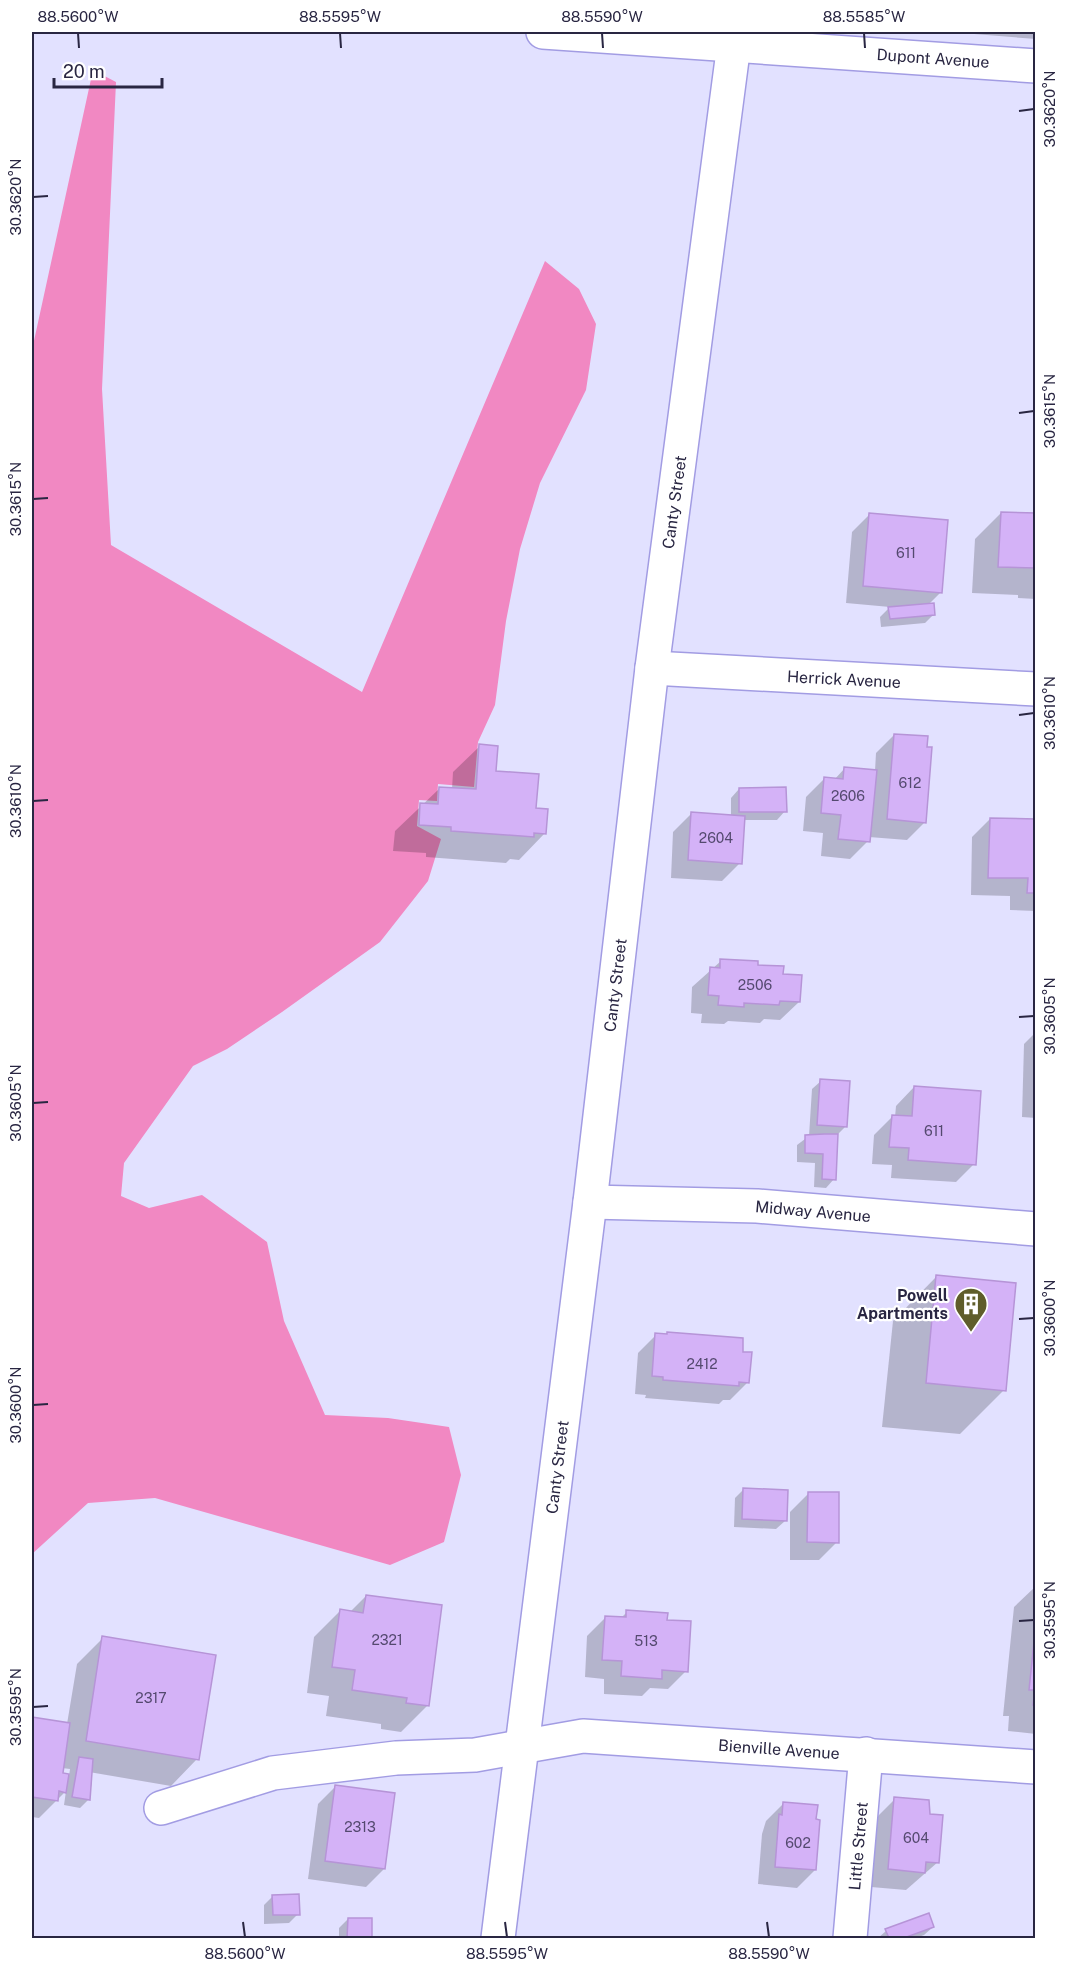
<svg xmlns="http://www.w3.org/2000/svg" width="1067" height="1970" viewBox="0 0 1067 1970" font-family="'Public Sans',sans-serif">
<style>
.water{fill:#f188c2}
.shadow{fill:#0003;fill-rule:evenodd}
.building{fill:#d4b2f7;stroke:#b694d7;stroke-width:1.5}
.lines{fill:none;stroke-linecap:round;stroke-linejoin:round}
.minor-casing{stroke:#a29ce3;stroke-width:36}
.tertiary-casing{stroke:#a29ce3;stroke-width:36}
.minor{stroke:#fff;stroke-width:33}
.tertiary{stroke:#fff;stroke-width:33}
.ticks{fill:none;stroke:#292642;stroke-width:2}
.labels{text-anchor:middle;stroke-width:4.5;stroke-linejoin:round;paint-order:stroke}
.number-label{font-size:14px;fill:#54496f}
.street-label{font-size:16px;fill:#292642;stroke:#fff}
.poi-label{font-size:16px;font-weight:bold;fill:#292642;stroke:#fff;text-anchor:end}
.neatline{fill:none;stroke:#292642;stroke-width:2}
.ticks-label{font-size:15px;text-anchor:middle;fill:#292642}
</style>
<rect width="100%" height="100%" fill="#e2e1ff"/>
<path class="water" d="M 93,70 L 116,82 L 102,389 L 111,545 L 362,692 L 545,261 L 579,289 L 596,324 L 586,390 L 540,483 L 520,549 L 506,621 L 495,705 L 478,742 L 474,787 L 438,784 L 437,801 L 419,800 L 417,826 L 441,839 L 428,881 L 380,942 L 282,1012 L 227,1049 L 193,1066 L 124,1163 L 121,1196 L 149,1208 L 202,1195 L 267,1242 L 284,1321 L 325,1415 L 388,1418 L 449,1427 L 461,1475 L 444,1542 L 390,1565 L 155,1498 L 88,1503 L 32,1554 L 32,350 Z"/>
<g class="shadow">
<path d="M 974,32 L 1036,32 L 1036,39 L 974,34 Z"/>
<path d="M 1001,513 L 1036,515 L 1036,599 L 1018,598 L 1018,595 L 972,593 L 975,539 Z"/>
<path d="M 870,514 L 941,592 L 928,605 L 934,614 L 925,623 L 881,627 L 880,617 L 890,607 L 846,603 L 852,532 Z"/>
<path d="M 894,735 L 925,822 L 907,840 L 869,837 L 868,841 L 850,859 L 821,856 L 823,833 L 803,831 L 806,797 L 824,779 L 834,780 L 845,768 L 875,771 L 876,753 Z"/>
<path d="M 480,746 L 494,772 L 535,810 L 545,833 L 519,860 L 510,859 L 506,863 L 426,857 L 426,853 L 393,851 L 395,831 L 440,788 L 452,789 L 453,772 Z"/>
<path d="M 739,789 L 785,811 L 777,820 L 743,820 L 740,863 L 722,881 L 671,878 L 673,832 L 691,814 L 731,816 L 731,798 Z"/>
<path d="M 990,819 L 1036,820 L 1036,911 L 1010,910 L 1010,896 L 971,895 L 972,837 Z"/>
<path d="M 721,961 L 756,966 L 781,975 L 799,1002 L 780,1020 L 764,1019 L 760,1023 L 728,1021 L 724,1024 L 701,1023 L 702,1014 L 691,1013 L 692,987 Z"/>
<path d="M 1036,1032 L 1036,1118 L 1022,1117 L 1024,1044 Z"/>
<path d="M 821,1081 L 845,1127 L 836,1136 L 834,1179 L 826,1188 L 814,1187 L 815,1163 L 797,1162 L 797,1145 L 809,1136 L 812,1089 Z"/>
<path d="M 914,1087 L 974,1164 L 956,1182 L 891,1178 L 892,1165 L 872,1164 L 874,1135 L 892,1117 L 895,1117 L 896,1106 Z"/>
<path d="M 937,1276 L 1004,1390 L 960,1434 L 882,1427 L 893,1321 Z"/>
<path d="M 656,1335 L 741,1353 L 748,1382 L 730,1400 L 723,1400 L 719,1404 L 645,1398 L 646,1395 L 635,1394 L 638,1353 Z"/>
<path d="M 1035,1441 L 1036,1441 L 1036,1465 L 1033,1464 Z"/>
<path d="M 744,1489 L 785,1521 L 776,1529 L 734,1527 L 735,1498 Z"/>
<path d="M 808,1494 L 837,1542 L 819,1560 L 790,1560 L 790,1512 Z"/>
<path d="M 1036,1586 L 1036,1734 L 1008,1731 L 1009,1716 L 1003,1716 L 1014,1607 Z"/>
<path d="M 366,1596 L 428,1705 L 401,1732 L 381,1729 L 381,1724 L 326,1716 L 329,1696 L 307,1693 L 314,1637 L 340,1611 L 350,1612 Z"/>
<path d="M 627,1612 L 666,1621 L 686,1671 L 668,1689 L 650,1688 L 642,1696 L 604,1694 L 604,1679 L 585,1677 L 587,1636 L 605,1618 L 620,1619 Z"/>
<path d="M 103,1638 L 197,1759 L 171,1786 L 89,1772 L 88,1780 L 92,1781 L 89,1799 L 80,1808 L 64,1805 L 66,1791 L 39,1818 L 32,1817 L 32,1719 L 67,1724 L 77,1664 ZM 62,1768 L 70,1769 L 69,1776 L 61,1774 Z"/>
<path d="M 336,1786 L 384,1869 L 366,1887 L 308,1879 L 318,1804 Z"/>
<path d="M 895,1799 L 929,1815 L 938,1862 L 906,1890 L 871,1887 L 877,1817 Z"/>
<path d="M 784,1803 L 815,1870 L 797,1888 L 758,1884 L 762,1834 L 766,1821 Z"/>
<path d="M 273,1896 L 298,1914 L 289,1923 L 264,1924 L 264,1905 Z"/>
<path d="M 348,1919 L 371,1920 L 371,1938 L 339,1938 L 339,1928 Z"/>
<path d="M 933,1927 L 924,1935 L 916,1938 L 878,1938 L 886,1931 Z"/>
</g>
<g class="building">
<path d="M 1001,512 L 1036,513 L 1036,568 L 998,567 Z"/>
<path d="M 869,513 L 948,520 L 942,593 L 863,586 Z"/>
<path d="M 934,603 L 935,615 L 890,619 L 888,607 Z"/>
<path d="M 894,734 L 928,736 L 927,747 L 932,747 L 926,823 L 887,819 Z"/>
<path d="M 479,744 L 498,746 L 496,771 L 539,774 L 536,808 L 548,809 L 546,834 L 534,833 L 534,837 L 451,831 L 451,827 L 419,825 L 420,803 L 438,804 L 439,787 L 476,789 Z"/>
<path d="M 844,767 L 877,770 L 870,842 L 838,839 L 841,815 L 821,813 L 824,777 L 843,779 Z"/>
<path d="M 786,787 L 787,812 L 739,812 L 739,788 Z"/>
<path d="M 691,812 L 745,816 L 742,864 L 688,860 Z"/>
<path d="M 990,818 L 1036,819 L 1036,893 L 1027,893 L 1028,878 L 988,878 Z"/>
<path d="M 720,959 L 758,961 L 758,965 L 784,966 L 783,974 L 802,975 L 800,1002 L 780,1001 L 779,1005 L 744,1003 L 744,1007 L 718,1005 L 719,996 L 708,995 L 710,967 L 720,968 Z"/>
<path d="M 820,1079 L 850,1081 L 847,1127 L 817,1125 Z"/>
<path d="M 914,1086 L 981,1091 L 976,1165 L 908,1160 L 909,1148 L 889,1147 L 892,1115 L 912,1116 Z"/>
<path d="M 824,1134 L 838,1134 L 836,1180 L 822,1179 L 823,1154 L 805,1153 L 805,1135 Z"/>
<path d="M 936,1275 L 1016,1283 L 1006,1391 L 926,1383 Z"/>
<path d="M 667,1332 L 743,1338 L 743,1352 L 752,1352 L 749,1383 L 739,1382 L 739,1386 L 663,1380 L 663,1377 L 652,1376 L 655,1333 L 667,1334 Z"/>
<path d="M 743,1488 L 788,1490 L 787,1521 L 742,1519 Z"/>
<path d="M 808,1492 L 839,1492 L 839,1543 L 807,1542 Z"/>
<path d="M 366,1595 L 442,1605 L 429,1706 L 406,1703 L 407,1698 L 352,1690 L 355,1670 L 332,1667 L 340,1609 L 363,1613 Z"/>
<path d="M 626,1610 L 668,1613 L 667,1620 L 691,1621 L 688,1672 L 662,1670 L 662,1679 L 621,1676 L 622,1661 L 602,1660 L 605,1616 L 626,1617 Z"/>
<path d="M 1036,1622 L 1036,1705 L 1033,1705 L 1035,1690 L 1029,1690 Z"/>
<path d="M 102,1636 L 216,1655 L 199,1760 L 86,1741 Z"/>
<path d="M 32,1717 L 70,1723 L 63,1773 L 69,1774 L 66,1793 L 59,1791 L 58,1801 L 32,1797 Z"/>
<path d="M 79,1757 L 93,1759 L 90,1800 L 72,1797 Z"/>
<path d="M 335,1785 L 395,1793 L 385,1869 L 325,1861 Z"/>
<path d="M 894,1797 L 929,1800 L 930,1814 L 943,1815 L 939,1863 L 926,1862 L 925,1873 L 888,1869 Z"/>
<path d="M 783,1802 L 818,1805 L 816,1819 L 820,1820 L 816,1870 L 775,1867 L 779,1814 L 782,1815 Z"/>
<path d="M 299,1894 L 300,1915 L 273,1915 L 272,1895 Z"/>
<path d="M 929,1913 L 934,1927 L 904,1938 L 889,1938 L 885,1929 Z"/>
<path d="M 348,1918 L 372,1918 L 372,1938 L 347,1938 Z"/>
</g>
<g class="lines">
<g class="minor-casing">
<g id="minor">
<path d="M 652,668 L 1036,689"/>
<path d="M 590,1202 L 757,1206 L 1036,1229"/>
<path d="M 161,1808 L 273,1773 L 396,1758 L 475,1755 L 583,1736 L 1036,1767"/>
<path d="M 850,1938 L 866,1754"/>
</g>
</g>
<g class="tertiary-casing">
<g id="tertiary">
<path d="M 543,32 L 1036,66"/>
<path d="M 498,1938 L 590,1202 L 652,668 L 734,44"/>
</g>
</g>
<use href="#minor" class="minor"/>
<use href="#tertiary" class="tertiary"/>
</g>
<path class="ticks" d="M 78,33 L 79,48M 340,33 L 341,48M 602,33 L 603,48M 864,33 L 865,48M 1019,111 L 1034,109M 33,197 L 48,196M 1019,413 L 1034,411M 33,499 L 48,498M 1019,715 L 1034,713M 33,801 L 48,800M 1019,1017 L 1034,1016M 33,1103 L 48,1102M 1019,1319 L 1034,1318M 33,1405 L 48,1404M 1019,1621 L 1034,1620M 33,1707 L 48,1706M 243,1922 L 245,1937M 505,1922 L 507,1937M 767,1922 L 769,1937"/>
<defs>
<g id="building-pin" transform="scale(1.725)"><path d="M0 17L-7.5 6A9.5 9.5 0 1 1 7.5 6Z" fill="#5f5d2a" stroke="#fff"/><path d="M-4-6H4V6H1V3H-1V6H-4ZM-2.5-4.3h1.7v1.8h-1.7ZM.8-4.3h1.7v1.8H.8ZM-2.5-1h1.7V.8h-1.7ZM.8-1h1.7V.8H.8Z" fill="#fff"/></g>
</defs>
<g fill-rule="evenodd">
<use href="#building-pin" x="971" y="1304"/>
</g>
<g class="labels">
<g class="number-label">
<text x="906" y="558">611</text>
<text x="910" y="788">612</text>
<text x="848" y="801">2606</text>
<text x="716" y="843">2604</text>
<text x="755" y="990">2506</text>
<text x="934" y="1136">611</text>
<text x="702" y="1369">2412</text>
<text x="387" y="1645">2321</text>
<text x="646" y="1646">513</text>
<text x="151" y="1703">2317</text>
<text x="360" y="1832">2313</text>
<text x="916" y="1843">604</text>
<text x="798" y="1848">602</text>
</g>
<g class="street-label">
<text transform="translate(933 58) rotate(4)" y="6">Dupont Avenue</text>
<text transform="translate(674 502) rotate(-82)" y="6">Canty Street</text>
<text transform="translate(844 679) rotate(3)" y="6">Herrick Avenue</text>
<text transform="translate(615 985) rotate(-83)" y="6">Canty Street</text>
<text transform="translate(813 1211) rotate(5)" y="6">Midway Avenue</text>
<text transform="translate(557 1467) rotate(-83)" y="6">Canty Street</text>
<text transform="translate(779 1749) rotate(4)" y="6">Bienville Avenue</text>
<text transform="translate(858 1846) rotate(-85)" y="6">Little Street</text>
</g>
<g class="poi-label">
<text x="948" y="1301">Powell<tspan x="948" dy="18">Apartments</tspan></text>
</g>
</g>
<rect width="1067" height="1970" fill="none" stroke="#ffffff" stroke-width="66"/>
<path d="M54 78v9h108v-9" fill="none" stroke="#292642" stroke-width="3"/>
<text x="63" y="78" font-size="18" fill="#292642" stroke="#ffffff" stroke-width="4.5" paint-order="stroke">20 m</text>
<rect x="33" y="33" width="1001" height="1904" class="neatline"/>
<g class="ticks-label">
<text x="78" y="22">88.5600°W</text>
<text x="340" y="22">88.5595°W</text>
<text x="602" y="22">88.5590°W</text>
<text x="864" y="22">88.5585°W</text>
<text transform="translate(1050 109) rotate(-90)" y="5">30.3620°N</text>
<text transform="translate(16 197) rotate(-90)" y="5">30.3620°N</text>
<text transform="translate(1050 411) rotate(-90)" y="5">30.3615°N</text>
<text transform="translate(16 499) rotate(-90)" y="5">30.3615°N</text>
<text transform="translate(1050 713) rotate(-90)" y="5">30.3610°N</text>
<text transform="translate(16 801) rotate(-90)" y="5">30.3610°N</text>
<text transform="translate(1050 1016) rotate(-90)" y="5">30.3605°N</text>
<text transform="translate(16 1103) rotate(-90)" y="5">30.3605°N</text>
<text transform="translate(1050 1318) rotate(-90)" y="5">30.3600°N</text>
<text transform="translate(16 1405) rotate(-90)" y="5">30.3600°N</text>
<text transform="translate(1050 1620) rotate(-90)" y="5">30.3595°N</text>
<text transform="translate(16 1707) rotate(-90)" y="5">30.3595°N</text>
<text x="245" y="1959">88.5600°W</text>
<text x="507" y="1959">88.5595°W</text>
<text x="769" y="1959">88.5590°W</text>
</g>
</svg>
